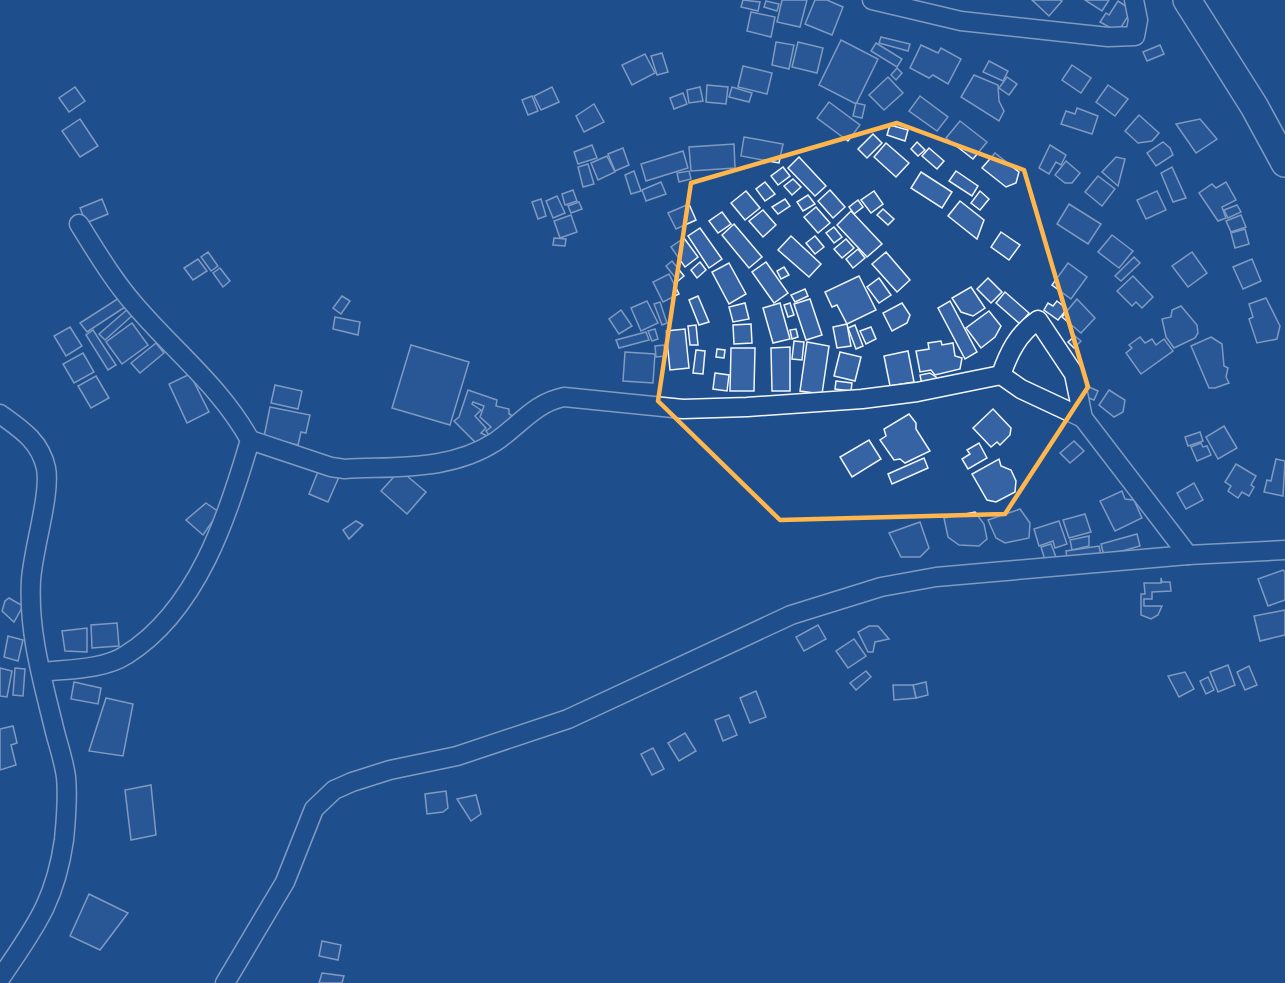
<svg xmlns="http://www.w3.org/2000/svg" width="1285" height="983" viewBox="0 0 1285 983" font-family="Commissioner,sans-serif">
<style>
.building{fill:#3563a3;stroke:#f2f6ff;stroke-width:1.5}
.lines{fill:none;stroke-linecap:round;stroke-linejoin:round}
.minor-casing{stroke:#f2f6ff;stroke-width:21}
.highway-casing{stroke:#f2f6ff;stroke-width:30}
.minor{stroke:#1f4e8c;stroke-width:18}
.highway{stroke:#1f4e8c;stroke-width:27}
.marked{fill:none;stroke:#ffb74d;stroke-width:4.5;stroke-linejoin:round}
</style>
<rect width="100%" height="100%" fill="#1f4e8c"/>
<g class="building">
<path d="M 743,0 L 760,2 L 758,11 L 741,7 Z"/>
<path d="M 782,0 L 807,0 L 800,27 L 777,22 Z"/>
<path d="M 815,0 L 827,0 L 843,7 L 832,35 L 805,24 Z"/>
<path d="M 1032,0 L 1060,0 L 1062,1 L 1049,16 Z"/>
<path d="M 1085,0 L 1109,0 L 1102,11 Z"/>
<path d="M 766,1 L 779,4 L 777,11 L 764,7 Z"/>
<path d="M 1118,1 L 1132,10 L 1118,32 L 1100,22 L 1106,13 L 1109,15 Z"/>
<path d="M 751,12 L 775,17 L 771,37 L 747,31 Z"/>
<path d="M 881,37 L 910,44 L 908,51 L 879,43 Z"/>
<path d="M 841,40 L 878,59 L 856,104 L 819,85 Z"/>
<path d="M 776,42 L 794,45 L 789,69 L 772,65 Z"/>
<path d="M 798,42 L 823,48 L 817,73 L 792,67 Z"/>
<path d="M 876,43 L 902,59 L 897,67 L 871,51 Z"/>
<path d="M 921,45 L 938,53 L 941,48 L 961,59 L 948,84 L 933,75 L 929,78 L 910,68 Z"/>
<path d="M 1160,45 L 1164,54 L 1147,61 L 1143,52 Z"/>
<path d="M 662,53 L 668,72 L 657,75 L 651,56 Z"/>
<path d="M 645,54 L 655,73 L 632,85 L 622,65 Z"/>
<path d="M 989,61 L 1008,71 L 1003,81 L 983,72 Z"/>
<path d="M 1072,65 L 1091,78 L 1081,93 L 1062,80 Z"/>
<path d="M 743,66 L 772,73 L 767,94 L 738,87 Z"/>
<path d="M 897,68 L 902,73 L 896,80 L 891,75 Z"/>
<path d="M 974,75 L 998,85 L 999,101 L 1004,111 L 999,121 L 961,97 Z"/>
<path d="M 888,77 L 903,93 L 884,110 L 869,95 Z"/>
<path d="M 1007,77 L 1017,84 L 1009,95 L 999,88 Z"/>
<path d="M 707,85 L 728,87 L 726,104 L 706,102 Z"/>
<path d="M 1108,85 L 1128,99 L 1115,116 L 1096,102 Z"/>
<path d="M 75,87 L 85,101 L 69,112 L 59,98 Z"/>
<path d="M 552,87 L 559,102 L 541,110 L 534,96 Z"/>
<path d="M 700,87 L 703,101 L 689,103 L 687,90 Z"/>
<path d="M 732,87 L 752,93 L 749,102 L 729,97 Z"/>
<path d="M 683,93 L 687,104 L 674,109 L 670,98 Z"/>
<path d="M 532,96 L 538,111 L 528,115 L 522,100 Z"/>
<path d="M 920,96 L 948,117 L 937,131 L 909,111 Z"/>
<path d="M 829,102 L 860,125 L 848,141 L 817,118 Z"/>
<path d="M 856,103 L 865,105 L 862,118 L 853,116 Z"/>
<path d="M 594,104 L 604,122 L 584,132 L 576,116 Z"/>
<path d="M 1077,108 L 1098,116 L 1092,134 L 1061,124 L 1066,111 L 1075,114 Z"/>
<path d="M 1139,115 L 1159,133 L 1152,141 L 1138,143 L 1125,131 Z"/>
<path d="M 80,119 L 98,146 L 80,157 L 62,131 Z"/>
<path d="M 1200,119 L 1217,139 L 1196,153 L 1176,124 Z"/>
<path d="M 960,121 L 987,142 L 973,159 L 946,138 Z"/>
<path d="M 890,125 L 908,130 L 905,141 L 887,135 Z"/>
<path d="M 873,134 L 882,143 L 867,158 L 858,149 Z"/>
<path d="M 744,137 L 783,144 L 779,163 L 741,156 Z"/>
<path d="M 917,142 L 925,150 L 918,156 L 911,149 Z"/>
<path d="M 1163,142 L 1170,148 L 1173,155 L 1156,166 L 1147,153 Z"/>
<path d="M 886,143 L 909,163 L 896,177 L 874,157 Z"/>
<path d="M 734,144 L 735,168 L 691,171 L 689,147 Z"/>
<path d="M 592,145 L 597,158 L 578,164 L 574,152 Z"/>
<path d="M 1050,145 L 1066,155 L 1061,165 L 1056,162 L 1049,174 L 1039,168 Z"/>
<path d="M 623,148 L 629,165 L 615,171 L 608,154 Z"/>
<path d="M 929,148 L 944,161 L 937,169 L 922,156 Z"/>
<path d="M 683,151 L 688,168 L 646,181 L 641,164 Z"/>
<path d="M 995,153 L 1019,172 L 1016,183 L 1006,187 L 982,168 Z"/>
<path d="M 607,156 L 615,172 L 598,180 L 591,163 Z"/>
<path d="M 799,157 L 826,186 L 815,196 L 788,168 Z"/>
<path d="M 1116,157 L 1125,159 L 1118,186 L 1102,172 Z"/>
<path d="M 1066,161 L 1080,173 L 1072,183 L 1065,183 L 1055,175 Z"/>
<path d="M 588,164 L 594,184 L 583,187 L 578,167 Z"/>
<path d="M 783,167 L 790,176 L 778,185 L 771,176 Z"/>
<path d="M 1172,167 L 1186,198 L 1173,202 L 1161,173 Z"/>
<path d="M 634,171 L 641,191 L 631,194 L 625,175 Z"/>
<path d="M 689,171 L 691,179 L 679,182 L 677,173 Z"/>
<path d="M 956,171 L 978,186 L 972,196 L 949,181 Z"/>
<path d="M 921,172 L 952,192 L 942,208 L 911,188 Z"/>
<path d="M 1098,176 L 1115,189 L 1102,206 L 1085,192 Z"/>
<path d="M 793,179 L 801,187 L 792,195 L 784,186 Z"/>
<path d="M 661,182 L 666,194 L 646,201 L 642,190 Z"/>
<path d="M 765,182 L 775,194 L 765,201 L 756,189 Z"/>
<path d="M 1226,182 L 1236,200 L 1222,207 L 1226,218 L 1218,221 L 1199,193 L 1212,184 L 1216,188 Z"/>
<path d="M 573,190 L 577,201 L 565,205 L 562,194 Z"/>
<path d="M 830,190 L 845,207 L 833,218 L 818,201 Z"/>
<path d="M 746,191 L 760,208 L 745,220 L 731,203 Z"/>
<path d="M 874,191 L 883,204 L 871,213 L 861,200 Z"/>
<path d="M 980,191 L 989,199 L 980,210 L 971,203 Z"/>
<path d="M 1157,191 L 1166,210 L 1146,219 L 1137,200 Z"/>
<path d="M 808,195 L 815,204 L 803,211 L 797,202 Z"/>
<path d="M 557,196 L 565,213 L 553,218 L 546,201 Z"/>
<path d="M 102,199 L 108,214 L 86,223 L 80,208 Z"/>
<path d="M 541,199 L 546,216 L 538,219 L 532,202 Z"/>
<path d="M 785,199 L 790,206 L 778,214 L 772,207 Z"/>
<path d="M 858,200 L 863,207 L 854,214 L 849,207 Z"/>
<path d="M 960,201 L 984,220 L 977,239 L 948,216 Z"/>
<path d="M 579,202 L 582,209 L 571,213 L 568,206 Z"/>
<path d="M 689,204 L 696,220 L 676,229 L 668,213 Z"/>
<path d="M 1069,204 L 1101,224 L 1088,244 L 1057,224 Z"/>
<path d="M 1237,205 L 1241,212 L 1228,218 L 1224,210 Z"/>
<path d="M 816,207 L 830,223 L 818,233 L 804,217 Z"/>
<path d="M 883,209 L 894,219 L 888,225 L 877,215 Z"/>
<path d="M 763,210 L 776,225 L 763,237 L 749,221 Z"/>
<path d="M 851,211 L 882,244 L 867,257 L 837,225 Z"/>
<path d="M 722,212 L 731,224 L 718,233 L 709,221 Z"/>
<path d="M 571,215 L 577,232 L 560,238 L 554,221 Z"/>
<path d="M 1241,215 L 1246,227 L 1231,232 L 1226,221 Z"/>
<path d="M 734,224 L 762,257 L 749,268 L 722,235 Z"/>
<path d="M 834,227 L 842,237 L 834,243 L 826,233 Z"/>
<path d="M 700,228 L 722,259 L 709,268 L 688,236 Z"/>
<path d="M 1245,229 L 1249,244 L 1235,248 L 1231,233 Z"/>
<path d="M 1001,232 L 1020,245 L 1009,260 L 991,247 Z"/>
<path d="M 1112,235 L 1133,251 L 1119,268 L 1098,252 Z"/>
<path d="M 791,236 L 821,264 L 809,277 L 778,250 Z"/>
<path d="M 815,236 L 824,247 L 815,254 L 806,243 Z"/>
<path d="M 554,238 L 566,239 L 565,246 L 553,245 Z"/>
<path d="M 684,238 L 698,257 L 685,267 L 671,247 Z"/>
<path d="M 846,239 L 854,248 L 842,258 L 834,249 Z"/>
<path d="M 858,249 L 865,258 L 853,268 L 846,259 Z"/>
<path d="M 208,252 L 218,266 L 211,271 L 201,257 Z"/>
<path d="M 886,252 L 910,280 L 897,292 L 872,264 Z"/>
<path d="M 1192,252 L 1207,273 L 1188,287 L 1172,266 Z"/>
<path d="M 1134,257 L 1140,263 L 1121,281 L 1115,276 Z"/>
<path d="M 198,259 L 207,271 L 193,280 L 184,268 Z"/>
<path d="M 1252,259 L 1261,281 L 1243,289 L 1233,267 Z"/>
<path d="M 672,261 L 684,276 L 678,281 L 666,266 Z"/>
<path d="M 700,262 L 706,270 L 697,278 L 691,270 Z"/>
<path d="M 766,262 L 788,293 L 774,303 L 752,272 Z"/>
<path d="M 729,263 L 746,294 L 729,304 L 712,272 Z"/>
<path d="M 1068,263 L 1087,277 L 1071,299 L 1052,285 Z"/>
<path d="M 784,267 L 789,275 L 781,279 L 777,271 Z"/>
<path d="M 220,268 L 230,281 L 223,287 L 213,273 Z"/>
<path d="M 669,274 L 679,294 L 663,302 L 653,282 Z"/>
<path d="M 859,276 L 876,310 L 847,324 L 837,305 L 832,307 L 825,292 Z"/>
<path d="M 1133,276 L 1153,297 L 1142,308 L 1136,302 L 1132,306 L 1117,291 Z"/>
<path d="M 879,278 L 891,295 L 879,303 L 867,287 Z"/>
<path d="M 988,278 L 1002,292 L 991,303 L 977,289 Z"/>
<path d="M 971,287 L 985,308 L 973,316 L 961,312 L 952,298 Z"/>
<path d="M 805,289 L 808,296 L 795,302 L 791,295 Z"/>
<path d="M 1005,292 L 1029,313 L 1020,324 L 996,303 Z"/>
<path d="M 342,296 L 350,301 L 341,314 L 333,308 Z"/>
<path d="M 698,296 L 709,322 L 699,325 L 689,300 Z"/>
<path d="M 119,298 L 125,307 L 87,332 L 80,323 Z"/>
<path d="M 1266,298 L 1280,326 L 1277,339 L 1257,343 L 1249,319 L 1253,317 L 1249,304 Z"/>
<path d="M 810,299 L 822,335 L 806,340 L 794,304 Z"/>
<path d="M 1077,299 L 1095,318 L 1081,333 L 1062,317 Z"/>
<path d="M 647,301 L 658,323 L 641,331 L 631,308 Z"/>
<path d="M 950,301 L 977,352 L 965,359 L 938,308 Z"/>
<path d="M 1057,301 L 1067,309 L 1058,320 L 1044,310 L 1048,303 L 1053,306 Z"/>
<path d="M 660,302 L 667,323 L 662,325 L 654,304 Z"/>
<path d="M 745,303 L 749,319 L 733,322 L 729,307 Z"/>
<path d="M 780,303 L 790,339 L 773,343 L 763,308 Z"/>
<path d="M 790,303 L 794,315 L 788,317 L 784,305 Z"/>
<path d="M 902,303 L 910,315 L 907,323 L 892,331 L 883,313 Z"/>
<path d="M 1181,306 L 1197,325 L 1198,333 L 1195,338 L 1174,348 L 1166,337 L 1162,319 L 1171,317 L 1172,310 Z"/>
<path d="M 129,308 L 134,314 L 105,340 L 99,334 Z"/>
<path d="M 621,310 L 632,326 L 619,334 L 609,319 Z"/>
<path d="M 989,311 L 1001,326 L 995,337 L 981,348 L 966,328 Z"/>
<path d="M 335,317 L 360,322 L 358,335 L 333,329 Z"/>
<path d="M 132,323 L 148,345 L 122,364 L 106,342 Z"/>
<path d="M 751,324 L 752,343 L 734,344 L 733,325 Z"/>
<path d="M 847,324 L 851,346 L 837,348 L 833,327 Z"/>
<path d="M 696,325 L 698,345 L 690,345 L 688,326 Z"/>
<path d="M 855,325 L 863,346 L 856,349 L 848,328 Z"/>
<path d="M 70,327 L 82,346 L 66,356 L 54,336 Z"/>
<path d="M 871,327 L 876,339 L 866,344 L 860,331 Z"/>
<path d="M 655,329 L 658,339 L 652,341 L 648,331 Z"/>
<path d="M 685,329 L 689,368 L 670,370 L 666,331 Z"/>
<path d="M 796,329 L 798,337 L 792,339 L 790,330 Z"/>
<path d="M 93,330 L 116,365 L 108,370 L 86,335 Z"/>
<path d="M 646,332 L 649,340 L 619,348 L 616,340 Z"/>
<path d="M 1075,336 L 1081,341 L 1074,348 L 1068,342 Z"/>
<path d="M 1140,337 L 1145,343 L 1152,339 L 1156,345 L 1164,339 L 1173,351 L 1141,374 L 1126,353 L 1132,348 L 1129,345 Z"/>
<path d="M 1211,337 L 1222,344 L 1224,366 L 1228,368 L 1226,377 L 1229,383 L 1215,388 L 1209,388 L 1191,346 Z"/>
<path d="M 794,341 L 804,342 L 802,360 L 792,359 Z"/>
<path d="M 941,341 L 942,345 L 953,343 L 955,356 L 962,358 L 960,369 L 935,375 L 931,370 L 920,372 L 916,351 L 929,349 L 928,343 Z"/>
<path d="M 807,342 L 829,346 L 822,394 L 800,391 Z"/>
<path d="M 156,343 L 164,353 L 140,373 L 131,363 Z"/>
<path d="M 411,345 L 469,362 L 450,425 L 392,408 Z"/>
<path d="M 664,345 L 666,356 L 656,357 L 655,346 Z"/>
<path d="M 790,347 L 790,391 L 772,391 L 771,348 Z"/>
<path d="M 731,348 L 755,348 L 754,391 L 730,391 Z"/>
<path d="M 717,349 L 725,350 L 724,358 L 716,357 Z"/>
<path d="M 696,350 L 705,351 L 703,374 L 693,373 Z"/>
<path d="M 908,351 L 914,382 L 890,386 L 884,356 Z"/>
<path d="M 625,352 L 655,354 L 653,383 L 623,381 Z"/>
<path d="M 840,352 L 861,357 L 855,381 L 834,376 Z"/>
<path d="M 83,353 L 94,372 L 74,383 L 63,364 Z"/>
<path d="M 715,373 L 729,375 L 727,391 L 713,389 Z"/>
<path d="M 930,373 L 936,377 L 937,382 L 922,385 L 920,375 Z"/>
<path d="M 190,374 L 209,412 L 187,423 L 169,384 Z"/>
<path d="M 96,376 L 109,398 L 91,408 L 78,386 Z"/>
<path d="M 836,381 L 852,383 L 851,391 L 835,389 Z"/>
<path d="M 275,385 L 302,391 L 298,409 L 271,403 Z"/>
<path d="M 1089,387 L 1098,391 L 1094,400 L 1083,396 Z"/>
<path d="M 468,390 L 497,400 L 496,406 L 509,409 L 509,414 L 513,416 L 511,423 L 490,437 L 486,431 L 491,427 L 480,417 L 484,406 L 473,402 L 472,404 L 481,410 L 475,416 L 486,428 L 481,433 L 487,436 L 477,444 L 454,421 L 459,417 Z"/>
<path d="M 1109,390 L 1125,400 L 1123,412 L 1114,417 L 1099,405 Z"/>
<path d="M 270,407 L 310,415 L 306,433 L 301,432 L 298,445 L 264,437 Z"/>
<path d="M 993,409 L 1011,428 L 1010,435 L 1000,445 L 997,442 L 991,447 L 973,428 Z"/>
<path d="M 909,414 L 916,423 L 916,429 L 930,451 L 905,463 L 900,459 L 894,460 L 880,440 L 886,436 L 884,429 Z"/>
<path d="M 1224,426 L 1237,448 L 1218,459 L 1206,437 Z"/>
<path d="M 1200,432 L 1203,441 L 1188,446 L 1185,437 Z"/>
<path d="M 869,440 L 881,459 L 852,477 L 840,457 Z"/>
<path d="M 1074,441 L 1084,451 L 1070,463 L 1060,453 Z"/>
<path d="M 979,443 L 987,458 L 968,469 L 962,459 L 970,454 L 967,450 Z"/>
<path d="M 1201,443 L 1203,447 L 1207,446 L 1211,455 L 1197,461 L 1191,447 Z"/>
<path d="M 924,458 L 928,468 L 892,484 L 888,474 Z"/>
<path d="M 999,459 L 1001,466 L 1011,470 L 1016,481 L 1015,492 L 996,502 L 987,500 L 972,474 Z"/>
<path d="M 1276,459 L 1285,461 L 1283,496 L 1264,492 L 1267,480 L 1271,481 Z"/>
<path d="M 1236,464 L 1256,476 L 1251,485 L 1254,487 L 1249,496 L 1242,492 L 1238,498 L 1228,491 L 1231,486 L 1225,482 Z"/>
<path d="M 319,469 L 339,477 L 328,502 L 309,494 Z"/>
<path d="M 400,470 L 426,492 L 407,514 L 381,491 Z"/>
<path d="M 1194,483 L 1203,500 L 1186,509 L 1177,493 Z"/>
<path d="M 1122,491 L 1125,499 L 1134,500 L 1142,518 L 1115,531 L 1100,501 Z"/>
<path d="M 206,503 L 219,512 L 203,535 L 186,520 Z"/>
<path d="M 1020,509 L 1030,523 L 1029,538 L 1005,543 L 996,538 L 988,520 Z"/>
<path d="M 975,512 L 984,524 L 987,539 L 979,546 L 959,545 L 948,537 L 944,518 Z"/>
<path d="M 1085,514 L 1091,532 L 1069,538 L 1063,520 Z"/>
<path d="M 356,521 L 363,525 L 349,539 L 343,530 Z"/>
<path d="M 1059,521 L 1067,544 L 1055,548 L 1053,541 L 1039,546 L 1034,529 Z"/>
<path d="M 920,522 L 929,548 L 920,557 L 901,557 L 889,533 Z"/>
<path d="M 1137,534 L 1140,546 L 1104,556 L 1101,544 Z"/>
<path d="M 1089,536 L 1089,546 L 1072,550 L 1070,540 Z"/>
<path d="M 1051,544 L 1056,557 L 1045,560 L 1041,547 Z"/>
<path d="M 1099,546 L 1101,555 L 1067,559 L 1066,551 Z"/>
<path d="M 1283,570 L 1285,572 L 1285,600 L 1268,606 L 1258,579 Z"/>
<path d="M 1161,578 L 1162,582 L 1170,582 L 1171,591 L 1152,592 L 1152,599 L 1144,599 L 1144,606 L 1162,606 L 1158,615 L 1151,619 L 1141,615 L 1141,594 L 1145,594 L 1144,583 L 1161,583 Z"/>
<path d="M 9,598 L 23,606 L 14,622 L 2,611 L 5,601 Z"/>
<path d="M 1285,610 L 1285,635 L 1260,641 L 1254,616 Z"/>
<path d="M 117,623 L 119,646 L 92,648 L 91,625 Z"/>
<path d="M 818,625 L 826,639 L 804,651 L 796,637 Z"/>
<path d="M 869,626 L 878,626 L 889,639 L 875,642 L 873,652 L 868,652 L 858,632 Z"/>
<path d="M 87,628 L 87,652 L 65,651 L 62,631 Z"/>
<path d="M 8,636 L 23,640 L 18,661 L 4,657 Z"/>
<path d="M 854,639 L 866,656 L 848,668 L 836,651 Z"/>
<path d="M 1228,665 L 1235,685 L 1218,692 L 1210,672 Z"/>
<path d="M 1249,666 L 1257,685 L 1245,690 L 1237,672 Z"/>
<path d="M 0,668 L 12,671 L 7,697 L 0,696 Z"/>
<path d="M 15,668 L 25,669 L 23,696 L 13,695 Z"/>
<path d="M 866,671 L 871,677 L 856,690 L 850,683 Z"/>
<path d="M 1185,672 L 1194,689 L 1179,697 L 1168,676 Z"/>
<path d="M 1208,677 L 1214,690 L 1206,694 L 1200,681 Z"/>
<path d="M 74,682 L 101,688 L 98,704 L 71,699 Z"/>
<path d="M 926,682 L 928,695 L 916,698 L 913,685 Z"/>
<path d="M 893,685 L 913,685 L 916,698 L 894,700 Z"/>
<path d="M 756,691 L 766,717 L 750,723 L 740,698 Z"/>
<path d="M 106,698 L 133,704 L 123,756 L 89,751 Z"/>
<path d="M 729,715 L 737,735 L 723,741 L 715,720 Z"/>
<path d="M 13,726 L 17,743 L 11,745 L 16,765 L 0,770 L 0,729 Z"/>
<path d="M 685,733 L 696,751 L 679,761 L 668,743 Z"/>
<path d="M 653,748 L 664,769 L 652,775 L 641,754 Z"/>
<path d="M 151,785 L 156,835 L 131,840 L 125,790 Z"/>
<path d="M 446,791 L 448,808 L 443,812 L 427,814 L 425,794 Z"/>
<path d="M 476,795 L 481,814 L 471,821 L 457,799 Z"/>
<path d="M 89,894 L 128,913 L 100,950 L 70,936 Z"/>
<path d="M 322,941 L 341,945 L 338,960 L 319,956 Z"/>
<path d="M 322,973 L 344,976 L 342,983 L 319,983 Z"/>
</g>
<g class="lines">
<g class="minor-casing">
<g id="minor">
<path d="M 872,0 L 961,21 L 1108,37 L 1135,36 L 1138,20 L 1134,0"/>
<path d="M 1001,375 C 1009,352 1018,334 1038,320 L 1074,374 L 1083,418 L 1188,555"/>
<path d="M 0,414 C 21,429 40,441 46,468 C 51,494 33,549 31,580 C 28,633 43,682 55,732 C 59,747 64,762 66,777 C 68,797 66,820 64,840 C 55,903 34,928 0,979"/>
<path d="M 250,440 L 331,467 L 345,469 C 396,466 450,471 495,442 C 519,426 534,403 564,397 L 683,409 L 747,407 L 862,399 L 917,392 L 1001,375 L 1021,389 L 1083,418"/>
<path d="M 41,672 C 67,669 103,670 126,655 C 197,611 228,516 250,440 C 221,387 173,350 134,304 C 113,280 96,251 79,224"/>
<path d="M 225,983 L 285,882 L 314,809 L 334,790 L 352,782 L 390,770 L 457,756 L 568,719 L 791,615 L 881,587 L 936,577 L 1188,555 L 1285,550"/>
</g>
</g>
<g class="highway-casing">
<path id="highway" d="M 1187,0 L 1254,106 L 1285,163"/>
</g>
<use href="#minor" class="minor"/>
<use href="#highway" class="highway"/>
</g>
<path d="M0 0H1285V983H0ZM 897,123 L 1024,170 L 1088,387 L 1005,514 L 780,520 L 658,401 L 691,183 Z" fill="#1f4e8c" fill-opacity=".55" fill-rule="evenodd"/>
<path class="marked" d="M 897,123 L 1024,170 L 1088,387 L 1005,514 L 780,520 L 658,401 L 691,183 Z"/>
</svg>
